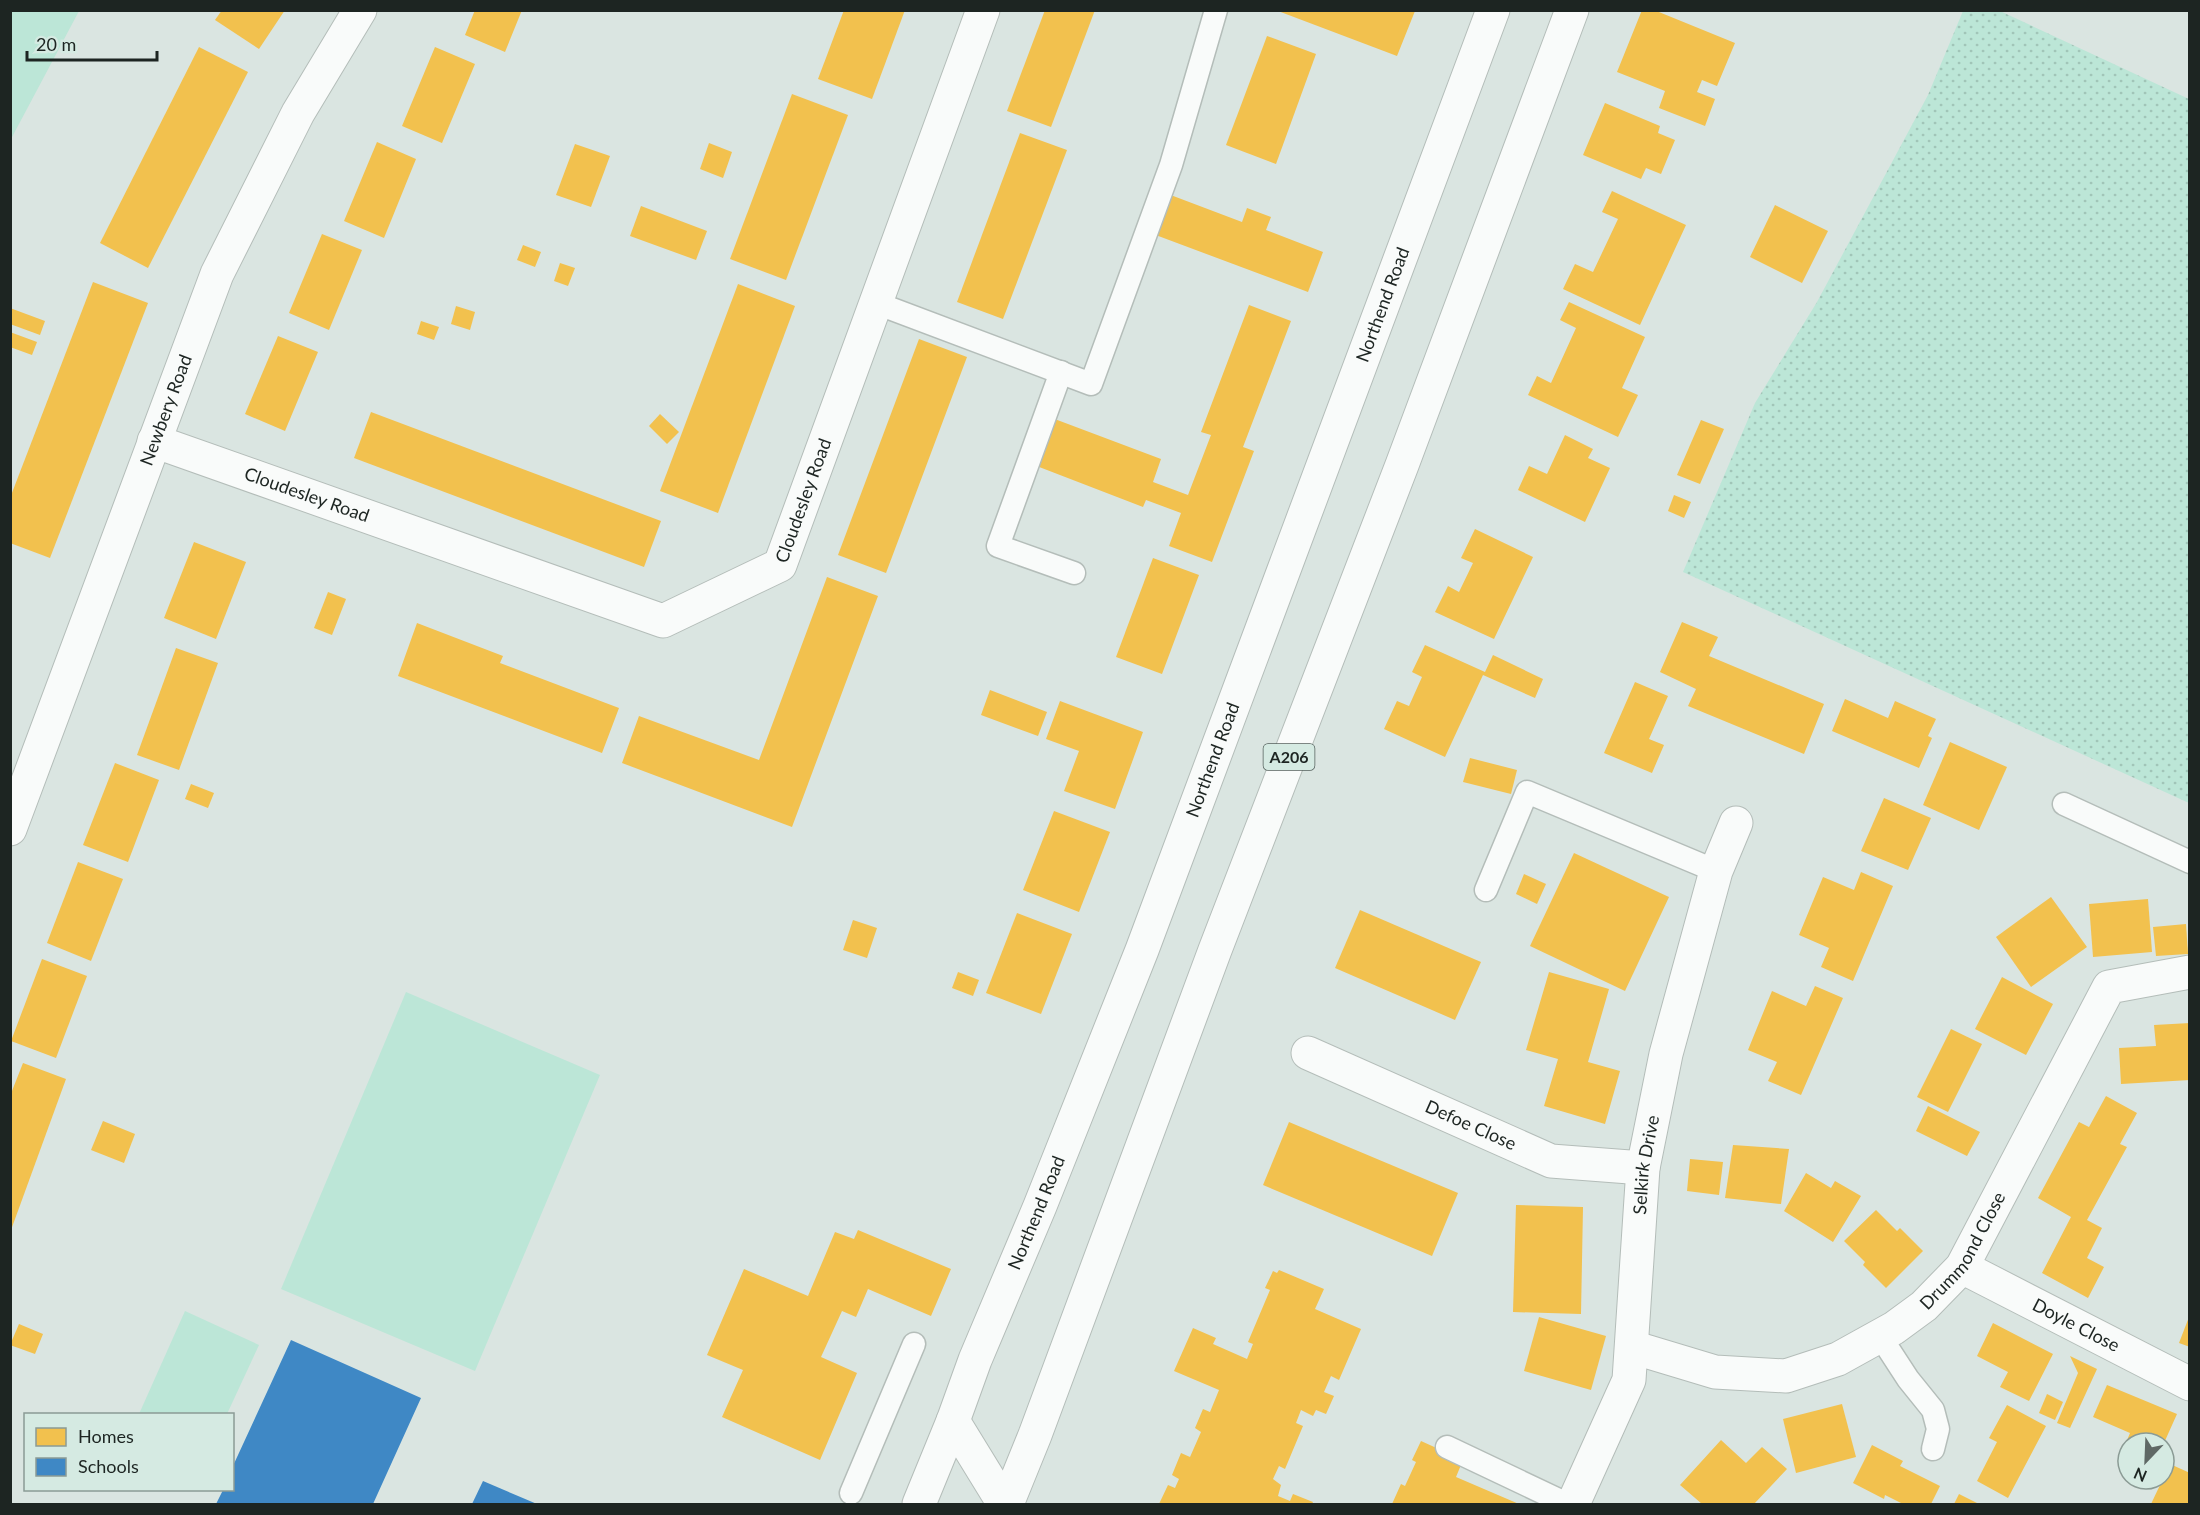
<svg xmlns="http://www.w3.org/2000/svg" width="2200" height="1515" viewBox="0 0 2200 1515" font-family="Lato,sans-serif">
<style>
.grass{fill:#bce6d7}
.park{fill:url(#park-dots)}
.homes{fill:#f2c14e}
.schools{fill:#3f88c5}
.lines{fill:none;stroke-linecap:round;stroke-linejoin:round}
.lane-casing{stroke:#b4bdb9;stroke-width:25}
.street-casing{stroke:#b4bdb9;stroke-width:35}
.secondary-casing{stroke:#b4bdb9;stroke-width:35}
.primary-casing{stroke:#b4bdb9;stroke-width:35}
.lane{stroke:#f9fbfa;stroke-width:22}
.street{stroke:#f9fbfa;stroke-width:33}
.secondary{stroke:#f9fbfa;stroke-width:33}
.primary{stroke:#f9fbfa;stroke-width:33}
.labels{text-anchor:middle;stroke-width:6;stroke-linejoin:round;paint-order:stroke}
.shield{fill:#d5eae2;stroke:#54605c;stroke-width:1.5}
.shield-label{font-size:16px;font-weight:bold;fill:#1d2522}
.street-label{font-size:18px;fill:#1d2522;stroke:#d5eae2}
</style>
<defs>
<pattern id="park-dots" width="8" height="8" patternUnits="userSpaceOnUse" patternTransform="scale(1.5)"><rect width="8" height="8" fill="#bce6d7"/><path d="M2 2h.1M6 6h.1" fill="none" stroke="#a1c5b8" stroke-width="1.8" stroke-linecap="round"/></pattern>
</defs>
<rect width="100%" height="100%" fill="#dae5e1"/>
<g class="grass">
<path d="M 11,10 L 79,11 L 11,139 L 10,11 Z"/>
<path d="M 406,992 L 600,1075 L 475,1371 L 281,1289 Z"/>
<path d="M 185,1311 L 259,1345 L 227,1414 L 139,1414 Z"/>
</g>
<path class="park" d="M 1963,11 L 2000,11 L 2189,99 L 2189,803 L 1683,572 L 1755,403 L 1817,302 L 1928,95 Z"/>
<g class="homes">
<path d="M 222,10 L 285,10 L 259,49 L 215,20 Z"/>
<path d="M 475,10 L 522,10 L 505,52 L 465,35 Z"/>
<path d="M 844,10 L 905,10 L 872,99 L 818,79 Z"/>
<path d="M 1045,10 L 1095,10 L 1051,127 L 1007,111 Z"/>
<path d="M 1413,10 L 1415,11 L 1397,56 L 1278,11 Z"/>
<path d="M 1642,10 L 1654,10 L 1735,43 L 1717,86 L 1702,80 L 1697,92 L 1715,99 L 1705,126 L 1659,108 L 1665,91 L 1617,72 Z"/>
<path d="M 1267,36 L 1316,54 L 1276,164 L 1226,145 Z"/>
<path d="M 199,47 L 248,72 L 148,268 L 100,243 Z"/>
<path d="M 435,47 L 475,64 L 442,143 L 402,126 Z"/>
<path d="M 792,94 L 848,115 L 786,280 L 730,259 Z"/>
<path d="M 1605,103 L 1660,126 L 1658,133 L 1675,140 L 1661,174 L 1646,168 L 1641,179 L 1583,155 Z"/>
<path d="M 1020,133 L 1067,150 L 1003,319 L 957,302 Z"/>
<path d="M 377,142 L 416,159 L 384,238 L 344,221 Z"/>
<path d="M 709,143 L 732,152 L 723,178 L 700,169 Z"/>
<path d="M 575,144 L 610,156 L 591,207 L 556,195 Z"/>
<path d="M 1612,191 L 1686,225 L 1640,325 L 1563,289 L 1575,264 L 1593,272 L 1618,219 L 1602,212 Z"/>
<path d="M 1168,194 L 1242,222 L 1247,208 L 1271,217 L 1266,230 L 1323,252 L 1308,292 L 1153,234 Z"/>
<path d="M 1775,205 L 1828,231 L 1802,283 L 1750,257 Z"/>
<path d="M 641,206 L 707,231 L 696,260 L 630,236 Z"/>
<path d="M 322,234 L 362,250 L 329,330 L 289,313 Z"/>
<path d="M 523,245 L 541,252 L 535,267 L 517,260 Z"/>
<path d="M 560,263 L 575,268 L 568,286 L 554,281 Z"/>
<path d="M 93,282 L 148,303 L 50,558 L 10,543 L 10,498 Z"/>
<path d="M 738,284 L 795,306 L 718,513 L 660,491 Z"/>
<path d="M 1569,302 L 1645,337 L 1622,388 L 1638,395 L 1618,437 L 1528,395 L 1537,376 L 1551,383 L 1576,328 L 1560,320 Z"/>
<path d="M 1249,305 L 1291,321 L 1243,447 L 1254,451 L 1212,562 L 1169,546 L 1181,513 L 1146,500 L 1143,507 L 1034,465 L 1052,418 L 1161,459 L 1153,482 L 1188,495 L 1211,435 L 1201,432 Z"/>
<path d="M 456,306 L 475,312 L 470,330 L 451,324 Z"/>
<path d="M 10,308 L 45,321 L 40,335 L 10,324 Z"/>
<path d="M 421,321 L 439,327 L 434,340 L 417,334 Z"/>
<path d="M 10,332 L 37,342 L 32,355 L 10,347 Z"/>
<path d="M 278,336 L 318,352 L 285,431 L 245,414 Z"/>
<path d="M 919,339 L 967,357 L 886,573 L 838,555 Z"/>
<path d="M 371,412 L 661,521 L 644,567 L 354,458 Z"/>
<path d="M 660,414 L 679,432 L 667,444 L 649,426 Z"/>
<path d="M 1701,420 L 1724,429 L 1700,484 L 1677,475 Z"/>
<path d="M 1565,435 L 1593,449 L 1588,458 L 1610,468 L 1585,522 L 1518,490 L 1529,466 L 1547,474 Z"/>
<path d="M 1674,495 L 1691,502 L 1684,518 L 1668,511 Z"/>
<path d="M 1475,529 L 1533,557 L 1494,639 L 1435,612 L 1448,586 L 1459,592 L 1473,563 L 1461,558 Z"/>
<path d="M 194,542 L 246,562 L 216,639 L 164,618 Z"/>
<path d="M 1153,558 L 1199,575 L 1162,674 L 1116,657 Z"/>
<path d="M 827,577 L 878,596 L 792,827 L 622,763 L 639,716 L 759,760 Z"/>
<path d="M 328,592 L 346,599 L 332,635 L 314,628 Z"/>
<path d="M 1682,622 L 1718,637 L 1709,656 L 1824,704 L 1804,754 L 1688,706 L 1696,689 L 1660,672 Z"/>
<path d="M 417,623 L 503,656 L 500,663 L 619,708 L 602,753 L 398,676 Z"/>
<path d="M 1425,645 L 1485,672 L 1493,655 L 1543,679 L 1535,698 L 1483,675 L 1445,757 L 1384,729 L 1397,701 L 1409,706 L 1422,677 L 1412,672 Z"/>
<path d="M 176,648 L 218,663 L 179,770 L 137,755 Z"/>
<path d="M 1635,682 L 1668,696 L 1649,739 L 1664,745 L 1652,773 L 1604,753 Z"/>
<path d="M 990,690 L 1047,712 L 1038,736 L 981,715 Z"/>
<path d="M 1845,699 L 1888,718 L 1895,701 L 1936,719 L 1928,736 L 1932,738 L 1919,768 L 1832,731 Z"/>
<path d="M 1060,701 L 1143,732 L 1115,809 L 1064,791 L 1079,751 L 1046,739 Z"/>
<path d="M 1950,742 L 2007,767 L 1979,830 L 1923,805 Z"/>
<path d="M 1470,758 L 1517,770 L 1511,794 L 1463,782 Z"/>
<path d="M 115,763 L 159,780 L 128,862 L 83,845 Z"/>
<path d="M 191,784 L 214,793 L 208,808 L 185,799 Z"/>
<path d="M 1884,798 L 1931,818 L 1908,870 L 1861,851 Z"/>
<path d="M 1054,811 L 1110,832 L 1079,912 L 1023,890 Z"/>
<path d="M 1574,853 L 1669,897 L 1625,991 L 1530,946 Z"/>
<path d="M 78,862 L 123,879 L 91,961 L 47,943 Z"/>
<path d="M 1861,872 L 1893,886 L 1853,981 L 1821,967 L 1829,948 L 1799,935 L 1823,877 L 1854,890 Z"/>
<path d="M 1524,874 L 1546,884 L 1537,904 L 1516,894 Z"/>
<path d="M 2051,897 L 2087,947 L 2031,987 L 1996,937 Z"/>
<path d="M 2148,899 L 2152,952 L 2093,957 L 2089,904 Z"/>
<path d="M 1360,910 L 1481,962 L 1455,1020 L 1335,968 Z"/>
<path d="M 1017,913 L 1072,934 L 1041,1014 L 986,993 Z"/>
<path d="M 853,920 L 877,928 L 867,958 L 843,950 Z"/>
<path d="M 2186,924 L 2188,954 L 2156,956 L 2153,927 Z"/>
<path d="M 42,959 L 87,976 L 56,1058 L 11,1041 Z"/>
<path d="M 958,972 L 979,980 L 973,996 L 952,988 Z"/>
<path d="M 1549,972 L 1609,989 L 1588,1062 L 1620,1071 L 1605,1124 L 1544,1106 L 1558,1059 L 1526,1050 Z"/>
<path d="M 2002,977 L 2053,1004 L 2026,1055 L 1975,1029 Z"/>
<path d="M 1815,986 L 1843,998 L 1801,1095 L 1768,1081 L 1777,1062 L 1748,1050 L 1772,991 L 1806,1006 Z"/>
<path d="M 2190,1023 L 2190,1080 L 2121,1084 L 2119,1048 L 2156,1046 L 2154,1025 Z"/>
<path d="M 1951,1029 L 1982,1044 L 1948,1112 L 1917,1097 Z"/>
<path d="M 23,1063 L 66,1079 L 11,1230 L 10,1096 Z"/>
<path d="M 2106,1096 L 2137,1113 L 2120,1144 L 2127,1147 L 2087,1220 L 2102,1228 L 2087,1258 L 2104,1267 L 2088,1298 L 2042,1273 L 2071,1217 L 2038,1198 L 2079,1122 L 2089,1127 Z"/>
<path d="M 1928,1106 L 1980,1132 L 1967,1156 L 1916,1131 Z"/>
<path d="M 103,1121 L 135,1134 L 124,1163 L 91,1150 Z"/>
<path d="M 1289,1122 L 1458,1193 L 1432,1256 L 1263,1185 Z"/>
<path d="M 1733,1145 L 1789,1149 L 1781,1204 L 1725,1198 Z"/>
<path d="M 1690,1159 L 1723,1162 L 1719,1195 L 1687,1191 Z"/>
<path d="M 1806,1173 L 1831,1188 L 1835,1181 L 1861,1196 L 1833,1242 L 1784,1211 Z"/>
<path d="M 1516,1205 L 1583,1207 L 1581,1314 L 1513,1312 Z"/>
<path d="M 1876,1210 L 1897,1231 L 1900,1228 L 1923,1251 L 1886,1288 L 1863,1265 L 1865,1262 L 1844,1241 Z"/>
<path d="M 858,1230 L 951,1269 L 931,1316 L 868,1289 L 856,1317 L 842,1311 L 821,1357 L 857,1373 L 820,1460 L 722,1417 L 743,1370 L 707,1355 L 744,1269 L 808,1296 L 835,1232 L 854,1239 Z"/>
<path d="M 1279,1270 L 1324,1289 L 1315,1309 L 1361,1329 L 1339,1380 L 1331,1376 L 1324,1392 L 1334,1396 L 1326,1414 L 1316,1410 L 1313,1416 L 1301,1410 L 1296,1423 L 1303,1426 L 1285,1469 L 1279,1466 L 1273,1479 L 1281,1485 L 1278,1496 L 1290,1501 L 1293,1494 L 1313,1502 L 1312,1504 L 1159,1504 L 1168,1485 L 1175,1488 L 1179,1479 L 1172,1475 L 1181,1453 L 1190,1457 L 1201,1432 L 1195,1428 L 1203,1409 L 1210,1412 L 1219,1390 L 1174,1371 L 1193,1328 L 1216,1338 L 1213,1344 L 1247,1359 L 1253,1344 L 1248,1342 L 1270,1290 L 1265,1288 L 1273,1271 L 1277,1273 Z"/>
<path d="M 1539,1317 L 1606,1336 L 1591,1390 L 1524,1371 Z"/>
<path d="M 2189,1317 L 2190,1317 L 2190,1347 L 2179,1343 Z"/>
<path d="M 1993,1323 L 2053,1354 L 2029,1401 L 2000,1387 L 2008,1372 L 1977,1356 Z"/>
<path d="M 19,1324 L 43,1334 L 35,1354 L 10,1345 Z"/>
<path d="M 2070,1356 L 2097,1369 L 2070,1428 L 2057,1423 L 2078,1373 Z"/>
<path d="M 2107,1385 L 2177,1414 L 2164,1443 L 2128,1443 L 2128,1452 L 2123,1450 L 2130,1433 L 2093,1417 Z"/>
<path d="M 2047,1394 L 2063,1402 L 2055,1420 L 2039,1413 Z"/>
<path d="M 1842,1404 L 1856,1457 L 1796,1473 L 1783,1419 Z"/>
<path d="M 2007,1405 L 2046,1426 L 2008,1498 L 1977,1481 L 1997,1442 L 1989,1438 Z"/>
<path d="M 1721,1440 L 1746,1463 L 1762,1447 L 1787,1469 L 1754,1504 L 1702,1504 L 1680,1485 Z"/>
<path d="M 1421,1441 L 1463,1460 L 1456,1477 L 1519,1504 L 1392,1504 L 1401,1484 L 1405,1486 L 1416,1462 L 1412,1460 Z"/>
<path d="M 1872,1445 L 1903,1461 L 1900,1466 L 1940,1486 L 1931,1504 L 1903,1504 L 1885,1495 L 1884,1499 L 1853,1483 Z"/>
<path d="M 2170,1464 L 2190,1473 L 2190,1504 L 2151,1504 Z"/>
<path d="M 1959,1494 L 1979,1504 L 1954,1504 Z"/>
</g>
<g class="schools">
<path d="M 291,1340 L 421,1398 L 373,1504 L 216,1504 L 223,1490 L 232,1490 L 232,1468 Z"/>
<path d="M 483,1481 L 537,1504 L 472,1504 Z"/>
</g>
<g class="lines">
<g class="lane-casing">
<g id="lane">
<path d="M 876,303 L 1091,384 L 1171,165 L 1216,10"/>
<path d="M 1061,372 L 998,546 L 1074,573"/>
<path d="M 2064,804 L 2190,862"/>
<path d="M 1486,890 L 1527,792 L 1716,871"/>
<path d="M 1880,1336 L 1908,1379 L 1933,1410 L 1938,1429 L 1933,1449"/>
<path d="M 1447,1447 L 1567,1504"/>
<path d="M 851,1493 L 914,1344"/>
</g>
</g>
<g class="street-casing">
<g id="street">
<path id="s1" d="M 154,441 L 663,621 L 780,565 L 983,10"/>
<path id="s2" d="M 10,829 L 217,274 L 298,113 L 360,10"/>
<path id="s3" d="M 1308,1053 L 1551,1161 L 1643,1168"/>
<path id="s4" d="M 1962,1267 L 2190,1384"/>
<path id="s5" d="M 1632,1347 L 1715,1372 L 1786,1376 L 1838,1359 L 1894,1328 L 1924,1306 L 1962,1267 L 2109,987 L 2190,972"/>
<path id="s6" d="M 1573,1504 L 1629,1380 L 1643,1168 L 1666,1054 L 1716,871 L 1736,823"/>
</g>
</g>
<g class="secondary-casing">
<path id="secondary" d="M 953,1421 L 1004,1504"/>
</g>
<g class="primary-casing">
<g id="primary">
<path id="s7" d="M 919,1504 L 953,1421 L 975,1360 L 1040,1206 L 1142,950 L 1493,10"/>
<path d="M 1007,1504 L 1035,1435 L 1215,950 L 1402,465 L 1572,10"/>
</g>
</g>
<use href="#lane" class="lane"/>
<use href="#street" class="street"/>
<use href="#secondary" class="secondary"/>
<use href="#primary" class="primary"/>
</g>
<g class="labels">
<rect class="shield" x="1263.5" y="744" width="51" height="26" rx="4.5"/>
<g class="shield-label">
<text x="1289" y="763">A206</text>
</g>
<g class="street-label">
<text dy="6" stroke="none"><textPath href="#s7" startOffset="1286">Northend Road</textPath></text>
<text dy="6" stroke="none"><textPath href="#s2" startOffset="447">Newbery Road</textPath></text>
<text dy="6" stroke="none"><textPath href="#s1" startOffset="162">Cloudesley Road</textPath></text>
<text dy="6" stroke="none"><textPath href="#s1" startOffset="738">Cloudesley Road</textPath></text>
<text dy="6" stroke="none"><textPath href="#s7" startOffset="800">Northend Road</textPath></text>
<text dy="6" stroke="none"><textPath href="#s3" startOffset="178">Defoe Close</textPath></text>
<text dy="6" stroke="none"><textPath href="#s6" startOffset="352">Selkirk Drive</textPath></text>
<text dy="6" stroke="none"><textPath href="#s7" startOffset="314">Northend Road</textPath></text>
<text dy="6" stroke="none"><textPath href="#s5" startOffset="382">Drummond Close</textPath></text>
<text dy="6" stroke="none"><textPath href="#s4" startOffset="128">Doyle Close</textPath></text>
</g>
</g>
<rect width="2200" height="1515" fill="none" stroke="#1d2522" stroke-width="24"/>
<rect x="24" y="1413" width="210" height="78" fill="#d5eae2" stroke="#8b9b95" stroke-width="1.5"/>
<rect x="36" y="1428" width="30" height="18" fill="#f2c14e" stroke="#8b9b95" stroke-width="1.5"/>
<text x="78" y="1443" font-size="18" fill="#1d2522">Homes</text>
<rect x="36" y="1458" width="30" height="18" fill="#3f88c5" stroke="#8b9b95" stroke-width="1.5"/>
<text x="78" y="1473" font-size="18" fill="#1d2522">Schools</text>
<g transform="translate(2146 1461) rotate(203)"><circle r="28" fill="#d5eae2" stroke="#8b9b95" stroke-width="1.5"/>
<path d="M0-4.5L10 22L0 15L-10 22Z" fill="#5f6865"/>
<text y="-9" font-size="16" font-weight="bold" text-anchor="middle" fill="#1d2522">N</text>
</g>
<path d="M27 51v9h130v-9" fill="none" stroke="#1d2522" stroke-width="3"/>
<text x="36" y="51" font-size="18" fill="#1d2522" stroke="#d5eae2" stroke-width="4.5" paint-order="stroke">20 m</text>
</svg>
